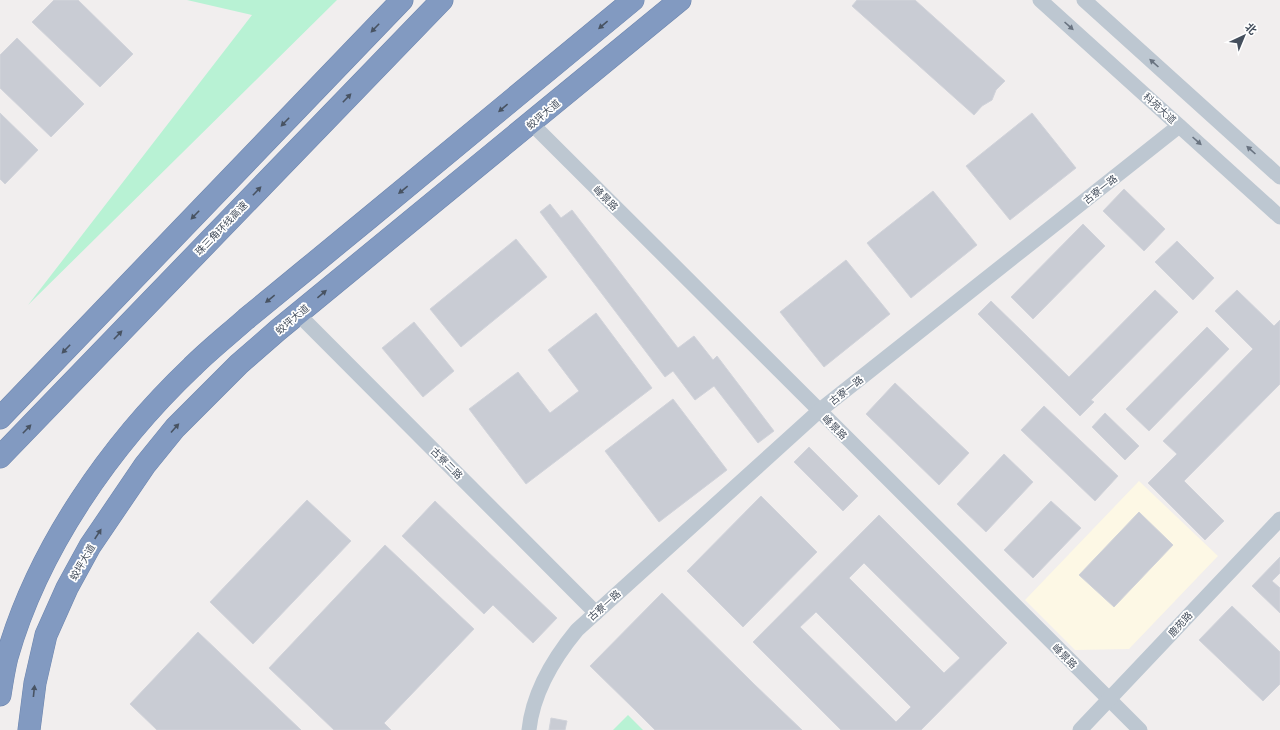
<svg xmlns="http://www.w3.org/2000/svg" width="1280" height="730" viewBox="0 0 1280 730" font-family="'Nunito Sans','Noto Sans SC',sans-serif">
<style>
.commercial{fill:#fdf8e5}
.green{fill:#b8f2d4}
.building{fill:#c9ccd4;stroke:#d1d3da;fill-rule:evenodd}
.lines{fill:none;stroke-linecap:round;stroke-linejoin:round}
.highway-casing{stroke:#6d85ad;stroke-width:23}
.minor{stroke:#bdc7d1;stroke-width:15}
.highway{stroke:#829ac1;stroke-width:22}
.oneway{fill:#485362}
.oneway2{fill:#697380}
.labels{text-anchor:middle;stroke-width:3.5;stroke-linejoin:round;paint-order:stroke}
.street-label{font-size:10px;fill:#454f5d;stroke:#fff}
</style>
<rect width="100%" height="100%" fill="#f1eeee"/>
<path class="commercial" d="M 1139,481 L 1218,556 L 1129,649 L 1075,650 L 1025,600 Z"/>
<g class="green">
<path d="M 187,0 L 337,0 L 28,305 L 252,15 Z"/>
<path d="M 628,715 L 643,730 L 613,730 Z"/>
</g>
<g class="building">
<path d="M 54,0 L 78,0 L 133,54 L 100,87 L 32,22 Z"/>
<path d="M 857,0 L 915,0 L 1005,81 L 996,90 L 992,100 L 982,106 L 974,115 L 852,6 Z"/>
<path d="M 17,38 L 84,104 L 51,137 L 0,88 L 0,55 Z"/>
<path d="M 0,113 L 38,150 L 5,184 L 0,179 Z"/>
<path d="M 1032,113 L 1076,168 L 1010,220 L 966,166 Z"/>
<path d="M 1124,189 L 1165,229 L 1144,251 L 1103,211 Z"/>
<path d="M 933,191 L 977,245 L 911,298 L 867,243 Z"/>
<path d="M 550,204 L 561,218 L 572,210 L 678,348 L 694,336 L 713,360 L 717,356 L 774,431 L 758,443 L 714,386 L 695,400 L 673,371 L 665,377 L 540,212 Z"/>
<path d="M 1083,224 L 1105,246 L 1033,319 L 1011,297 Z"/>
<path d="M 516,239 L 547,277 L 461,347 L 430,309 Z"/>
<path d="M 1177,241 L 1214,278 L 1193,300 L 1155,262 Z"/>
<path d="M 846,260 L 890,314 L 824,367 L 780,312 Z"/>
<path d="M 1155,290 L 1178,312 L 1091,400 L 1094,402 L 1080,416 L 978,314 L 991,301 L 1069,377 Z"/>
<path d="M 1237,290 L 1274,326 L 1280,320 L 1280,384 L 1184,481 L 1224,521 L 1205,540 L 1148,483 L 1177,454 L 1163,441 L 1253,349 L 1215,311 Z"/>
<path d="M 596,313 L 652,388 L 526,484 L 469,409 L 518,372 L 550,413 L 579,391 L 548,350 Z"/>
<path d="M 414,322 L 454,371 L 423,397 L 382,348 Z"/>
<path d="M 1207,327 L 1229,349 L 1149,431 L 1126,409 Z"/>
<path d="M 895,383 L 969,453 L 939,485 L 866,414 Z"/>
<path d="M 673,399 L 727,470 L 659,522 L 605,451 Z"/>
<path d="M 1044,406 L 1118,476 L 1095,501 L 1021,430 Z"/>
<path d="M 1105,413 L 1139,446 L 1125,460 L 1092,427 Z"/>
<path d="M 809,447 L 858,496 L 843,511 L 794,462 Z"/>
<path d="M 1004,454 L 1033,482 L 986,532 L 957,504 Z"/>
<path d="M 761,496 L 817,552 L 743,627 L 687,571 Z"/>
<path d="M 307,500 L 351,541 L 253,644 L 210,602 Z"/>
<path d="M 435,501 L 557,618 L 533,643 L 493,605 L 484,614 L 402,536 Z"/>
<path d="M 1051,501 L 1081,528 L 1033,578 L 1004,550 Z"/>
<path d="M 1139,512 L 1173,545 L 1114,607 L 1079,575 Z"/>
<path d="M 879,515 L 1007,643 L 921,730 L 841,730 L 753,642 ZM 864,563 L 960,658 L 944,673 L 849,578 ZM 816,612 L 911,707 L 896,722 L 800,627 Z"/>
<path d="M 385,545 L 474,629 L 384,723 L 391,730 L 334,730 L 269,668 Z"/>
<path d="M 1280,557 L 1280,573 L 1272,581 L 1280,588 L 1280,613 L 1252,586 Z"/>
<path d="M 662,593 L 754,684 L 802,730 L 655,730 L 635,710 L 590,666 Z"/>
<path d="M 1232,606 L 1280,652 L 1280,684 L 1263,701 L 1199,640 Z"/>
<path d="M 198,632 L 301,730 L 157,730 L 130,704 Z"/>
<path d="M 551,718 L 567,721 L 565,730 L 549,730 Z"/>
</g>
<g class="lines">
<g class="highway-casing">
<g id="highway">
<path d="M 0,418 L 402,0"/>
<path d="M 0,457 L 442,0"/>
<path d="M 0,695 C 2,682 4,669 7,657 C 38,548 111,444 192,367 C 209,350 228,335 246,319 C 287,285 328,252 369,218 C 457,145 545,73 633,0"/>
<path d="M 29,730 L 35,683 L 46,635 L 67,588 L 90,546 L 145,465 L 175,428 L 239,364 L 278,330 L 680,0"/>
</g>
</g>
<g class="minor">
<path d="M 1040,0 L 1280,217"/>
<path d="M 1084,0 L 1280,177"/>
<path d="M 531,123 L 1140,730"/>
<path d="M 298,314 L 596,613"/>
<path d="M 529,730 C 533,692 553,659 577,630 L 819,411 L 1179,126"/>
<path d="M 1080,730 L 1280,519"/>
</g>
<use href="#highway" class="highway"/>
</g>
<defs><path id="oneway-solid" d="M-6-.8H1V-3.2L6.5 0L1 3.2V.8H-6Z"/></defs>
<g class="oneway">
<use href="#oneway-solid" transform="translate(603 25) rotate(140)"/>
<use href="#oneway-solid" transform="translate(375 28) rotate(134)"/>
<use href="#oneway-solid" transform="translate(347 98) rotate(-46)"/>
<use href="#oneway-solid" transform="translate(503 108) rotate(140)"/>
<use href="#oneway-solid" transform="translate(285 122) rotate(134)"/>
<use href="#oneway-solid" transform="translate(403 190) rotate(141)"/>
<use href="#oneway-solid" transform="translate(257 191) rotate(-46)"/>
<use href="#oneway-solid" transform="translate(195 215) rotate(134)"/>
<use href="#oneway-solid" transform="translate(322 294) rotate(-40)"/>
<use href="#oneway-solid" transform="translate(270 299) rotate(141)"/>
<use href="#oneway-solid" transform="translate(118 335) rotate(-46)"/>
<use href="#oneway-solid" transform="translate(66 349) rotate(134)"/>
<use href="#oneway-solid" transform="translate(175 428) rotate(-48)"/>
<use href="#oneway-solid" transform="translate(27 429) rotate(-46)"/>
<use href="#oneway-solid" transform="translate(98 534) rotate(-57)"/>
<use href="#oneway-solid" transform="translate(34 691) rotate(-84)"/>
</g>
<g class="oneway2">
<use href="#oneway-solid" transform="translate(1069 26) rotate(42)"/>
<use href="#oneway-solid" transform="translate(1154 63) rotate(-138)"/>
<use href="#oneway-solid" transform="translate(1197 141) rotate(42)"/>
<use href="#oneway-solid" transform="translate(1251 150) rotate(-138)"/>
</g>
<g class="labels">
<g class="street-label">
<text transform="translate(1160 108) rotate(42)" y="4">科苑大道</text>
<text transform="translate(543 114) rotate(-40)" y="4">蛟坪大道</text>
<text transform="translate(1100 189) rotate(-38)" y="4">古寮一路</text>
<text transform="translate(606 198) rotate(45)" y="4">峰景路</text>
<text transform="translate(221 228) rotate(-46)" y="4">珠三角环线高速</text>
<text transform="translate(292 319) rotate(-40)" y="4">蛟坪大道</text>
<text transform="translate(846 390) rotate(-38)" y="4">古寮一路</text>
<text transform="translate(835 427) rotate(45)" y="4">峰景路</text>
<text transform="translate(447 463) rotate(45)" y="4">古寮二路</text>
<text transform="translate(82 562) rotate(-60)" y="4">蛟坪大道</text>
<text transform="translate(604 605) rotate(-42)" y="4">古寮一路</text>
<text transform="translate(1180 624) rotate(-47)" y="4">鹿苑路</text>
<text transform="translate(1065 656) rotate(45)" y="4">峰景路</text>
</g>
</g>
<g transform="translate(1244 36) rotate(44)" stroke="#ffffff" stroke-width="3" paint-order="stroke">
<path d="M0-3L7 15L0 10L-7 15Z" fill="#454f5d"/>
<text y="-6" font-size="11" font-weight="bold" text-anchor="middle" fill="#454f5d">北</text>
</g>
</svg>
